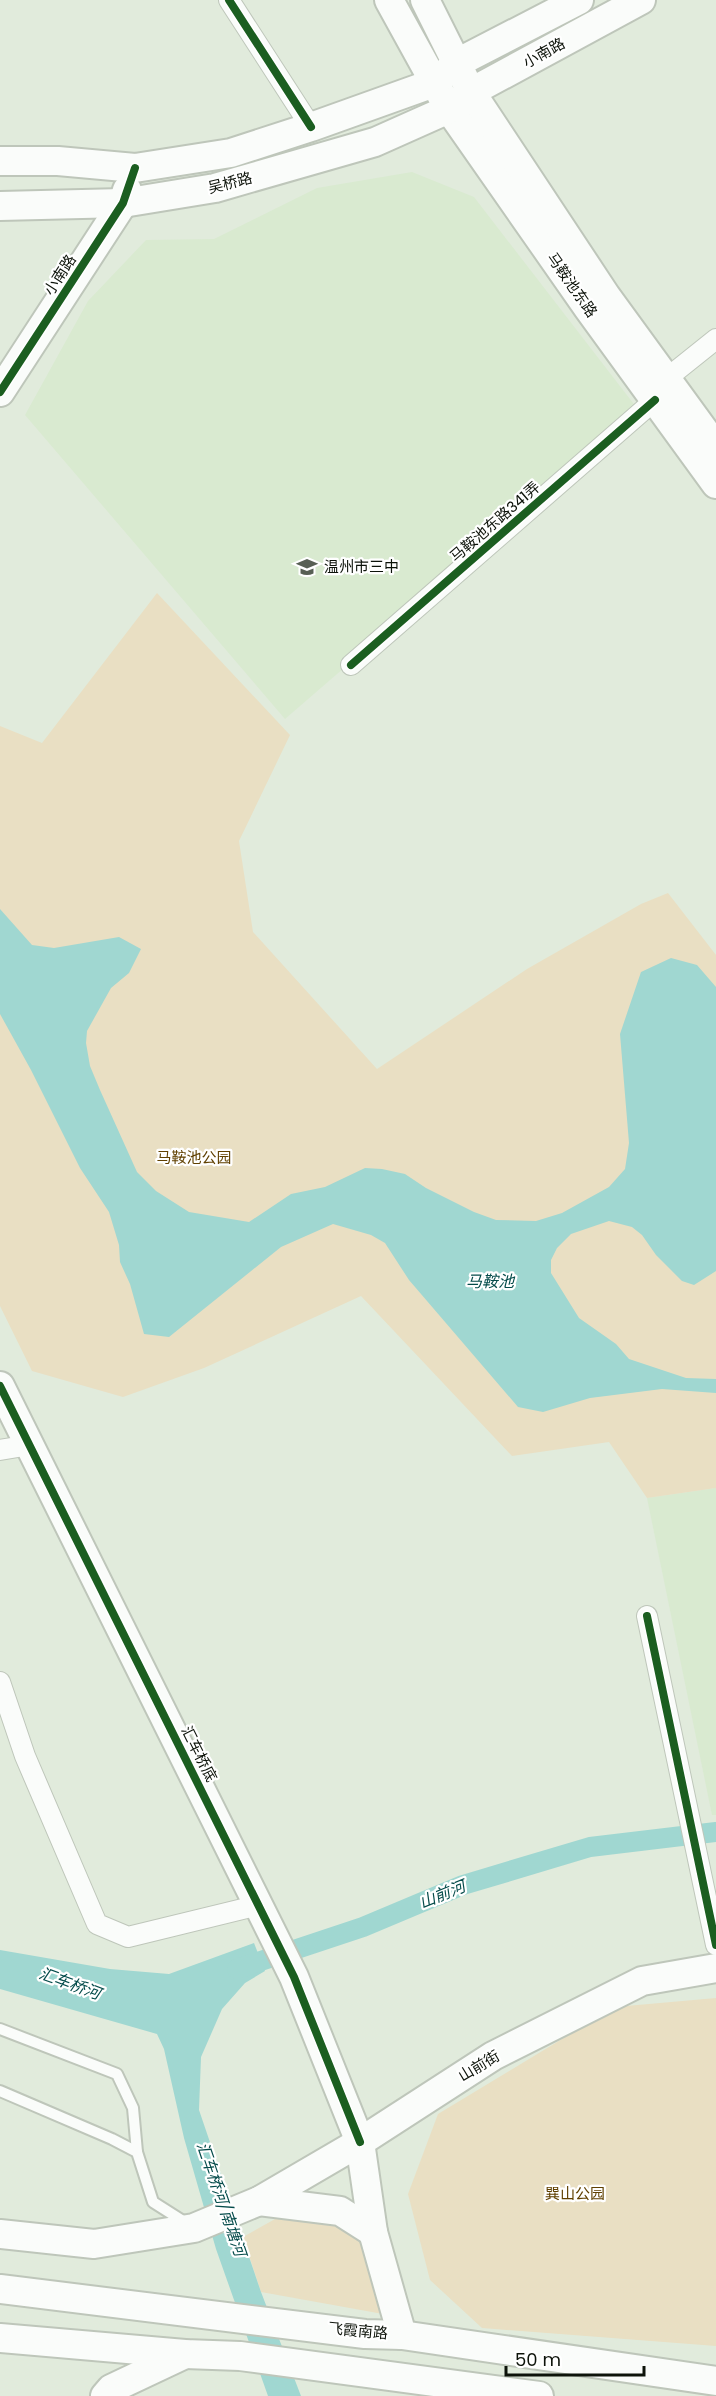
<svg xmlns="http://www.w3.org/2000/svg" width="716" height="2396" viewBox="0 0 716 2396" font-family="Poppins,'Noto Sans SC',sans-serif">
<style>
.built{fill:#d9ead0}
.green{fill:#e9dfc3}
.water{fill:#a0d7d1}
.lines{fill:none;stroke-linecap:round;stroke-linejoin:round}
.canal{stroke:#a0d7d1;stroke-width:20}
.lane-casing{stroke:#bec6ba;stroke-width:14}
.street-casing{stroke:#bec6ba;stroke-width:22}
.secondary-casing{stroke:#bec6ba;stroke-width:32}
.lane{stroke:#fafcfa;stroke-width:10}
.street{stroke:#fafcfa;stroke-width:20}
.secondary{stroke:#fafcfa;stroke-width:28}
.cycleway-casing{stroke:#fff;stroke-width:11}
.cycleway{stroke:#1b5e20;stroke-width:8}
.labels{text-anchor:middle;stroke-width:4.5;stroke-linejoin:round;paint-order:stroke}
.street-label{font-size:15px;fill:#0d130a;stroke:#fff}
.poi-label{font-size:15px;fill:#0d130a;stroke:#fff;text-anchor:start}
.park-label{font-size:15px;fill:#604000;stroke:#fff}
.water-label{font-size:16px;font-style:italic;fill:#044b4a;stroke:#fff}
</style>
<rect width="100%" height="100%" fill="#e1ebdc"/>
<g class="built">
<path d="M 412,172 L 474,197 L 640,412 L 285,719 L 25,415 L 88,301 L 146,240 L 214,239 L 317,188 Z"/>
<path d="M 716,1488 L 716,1815 L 712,1815 L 647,1498 Z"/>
</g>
<g class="green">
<path d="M 157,593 L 290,735 L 239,841 L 253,932 L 377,1069 L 527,969 L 641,904 L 668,893 L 716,955 L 716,1488 L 647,1498 L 609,1442 L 512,1456 L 361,1296 L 204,1368 L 123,1397 L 32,1371 L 0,1306 L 0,726 L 42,743 Z"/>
<path d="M 716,1998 L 716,2346 L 482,2328 L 430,2280 L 408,2194 L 438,2114 L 615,2007 Z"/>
<path d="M 293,2209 L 363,2230 L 383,2314 L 261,2292 L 243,2237 Z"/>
</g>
<g class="water">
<path d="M 0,909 L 32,945 L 54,948 L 119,937 L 141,949 L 129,973 L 111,988 L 87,1031 L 86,1043 L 90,1066 L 100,1090 L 137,1172 L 156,1191 L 189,1212 L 249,1222 L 291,1194 L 325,1187 L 365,1168 L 382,1169 L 405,1174 L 426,1188 L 474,1212 L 496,1220 L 536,1221 L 562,1213 L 609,1187 L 625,1169 L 629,1143 L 620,1034 L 641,972 L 671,958 L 697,965 L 716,987 L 716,1271 L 694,1285 L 682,1281 L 656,1255 L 642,1235 L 632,1227 L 609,1221 L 571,1234 L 557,1248 L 551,1260 L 551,1273 L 579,1318 L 616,1344 L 629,1359 L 686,1378 L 716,1379 L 716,1393 L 662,1389 L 590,1398 L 543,1412 L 518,1407 L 409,1280 L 385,1243 L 371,1235 L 333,1224 L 281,1247 L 169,1337 L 144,1334 L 130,1284 L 120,1262 L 119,1245 L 109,1212 L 80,1168 L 31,1070 L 0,1014 Z"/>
<path d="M 254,1943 L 265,1971 L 245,1983 L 222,2009 L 201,2057 L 199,2110 L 261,2292 L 301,2396 L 268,2396 L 216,2249 L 184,2138 L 164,2049 L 157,2034 L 0,1989 L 0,1950 L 110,1969 L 169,1974 Z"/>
</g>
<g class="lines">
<path class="canal" d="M 237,1969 L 363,1927 L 463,1885 L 590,1847 L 716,1832"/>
<g class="lane-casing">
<g id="lane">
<path d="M 0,2029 L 117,2074 L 133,2108 L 137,2152"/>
<path d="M 0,2091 L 112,2139 L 137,2152 L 153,2202 L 186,2223"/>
</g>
</g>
<g class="street-casing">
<g id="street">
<path d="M 229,0 L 311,127"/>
<path d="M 666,379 L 716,339"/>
<path d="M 351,665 L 655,400"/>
<path d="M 0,1450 L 30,1445"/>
<path d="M 647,1616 L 716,1945"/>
<path d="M 0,1682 L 25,1756 L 97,1924 L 128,1937 L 259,1905"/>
</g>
</g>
<g class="secondary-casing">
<g id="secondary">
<path d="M 389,0 L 449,109 L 588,308 L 716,484"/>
<path d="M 425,0 L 471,92 L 606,296 L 716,447"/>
<path d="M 0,161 L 58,161 L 135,168 L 231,153 L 311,127 L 434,83 L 457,63 L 579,0"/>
<path d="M 0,206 L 123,203 L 215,188 L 375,142 L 449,109 L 471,92 L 641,0"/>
<path d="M 0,392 L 123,203 L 127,190"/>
<path d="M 0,1386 L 294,1977 L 360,2142 L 373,2232 L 402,2335"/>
<path d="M 259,2201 L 340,2211 L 373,2232"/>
<path d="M 0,2234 L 94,2244 L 194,2228 L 259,2201 L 360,2142 L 493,2056 L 642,1981 L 716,1968"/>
<path d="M 0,2289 L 365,2334 L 402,2335 L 716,2381"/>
<path d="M 0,2338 L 185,2354 L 240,2356 L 539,2396"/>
<path d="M 105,2396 L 111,2389 L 185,2354"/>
</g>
</g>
<use href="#lane" class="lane"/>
<use href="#street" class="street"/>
<use href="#secondary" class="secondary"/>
<g class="cycleway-casing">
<g id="cycleway">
<path d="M 229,0 L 311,127"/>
<path d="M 0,392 L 123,203 L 135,168"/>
<path d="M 351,665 L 655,400"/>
<path d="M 0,1386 L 294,1977 L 360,2142"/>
<path d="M 647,1616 L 716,1945"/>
</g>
</g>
<use href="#cycleway" class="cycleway"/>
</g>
<defs>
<g id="school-bare" transform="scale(1.62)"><path d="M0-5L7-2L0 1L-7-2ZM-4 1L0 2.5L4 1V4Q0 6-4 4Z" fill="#575f54" stroke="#fff" stroke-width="2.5" paint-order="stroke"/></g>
</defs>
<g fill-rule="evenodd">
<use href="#school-bare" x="307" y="567"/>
</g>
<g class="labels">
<g class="street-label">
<text transform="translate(544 53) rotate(-29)" y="5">小南路</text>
<text transform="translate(230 183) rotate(-14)" y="5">吴桥路</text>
<text transform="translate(60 275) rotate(-57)" y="5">小南路</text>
<text transform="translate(572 285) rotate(55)" y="5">马鞍池东路</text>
<text transform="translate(495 522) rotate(-41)" y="5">马鞍池东路341弄</text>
<text transform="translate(199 1754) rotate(63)" y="5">汇车桥底</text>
<text transform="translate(479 2066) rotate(-31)" y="5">山前街</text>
<text transform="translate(358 2331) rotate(5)" y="5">飞霞南路</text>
</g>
<g class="poi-label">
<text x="324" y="572">温州市三中</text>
</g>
<g class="park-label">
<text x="194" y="1163">马鞍池公园</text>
<text x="575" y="2199">巽山公园</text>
</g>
<g class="water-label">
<text x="490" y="1287">马鞍池</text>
<text transform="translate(442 1894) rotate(-22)" y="6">山前河</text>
<text transform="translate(70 1983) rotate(20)" y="6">汇车桥河</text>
<text transform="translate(222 2199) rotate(71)" y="6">汇车桥河/南塘河</text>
</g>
</g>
<path d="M506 2366v9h138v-9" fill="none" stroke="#0d130a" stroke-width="3"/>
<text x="515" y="2366" font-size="18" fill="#0d130a" stroke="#ffffff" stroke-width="4.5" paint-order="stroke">50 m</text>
</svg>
